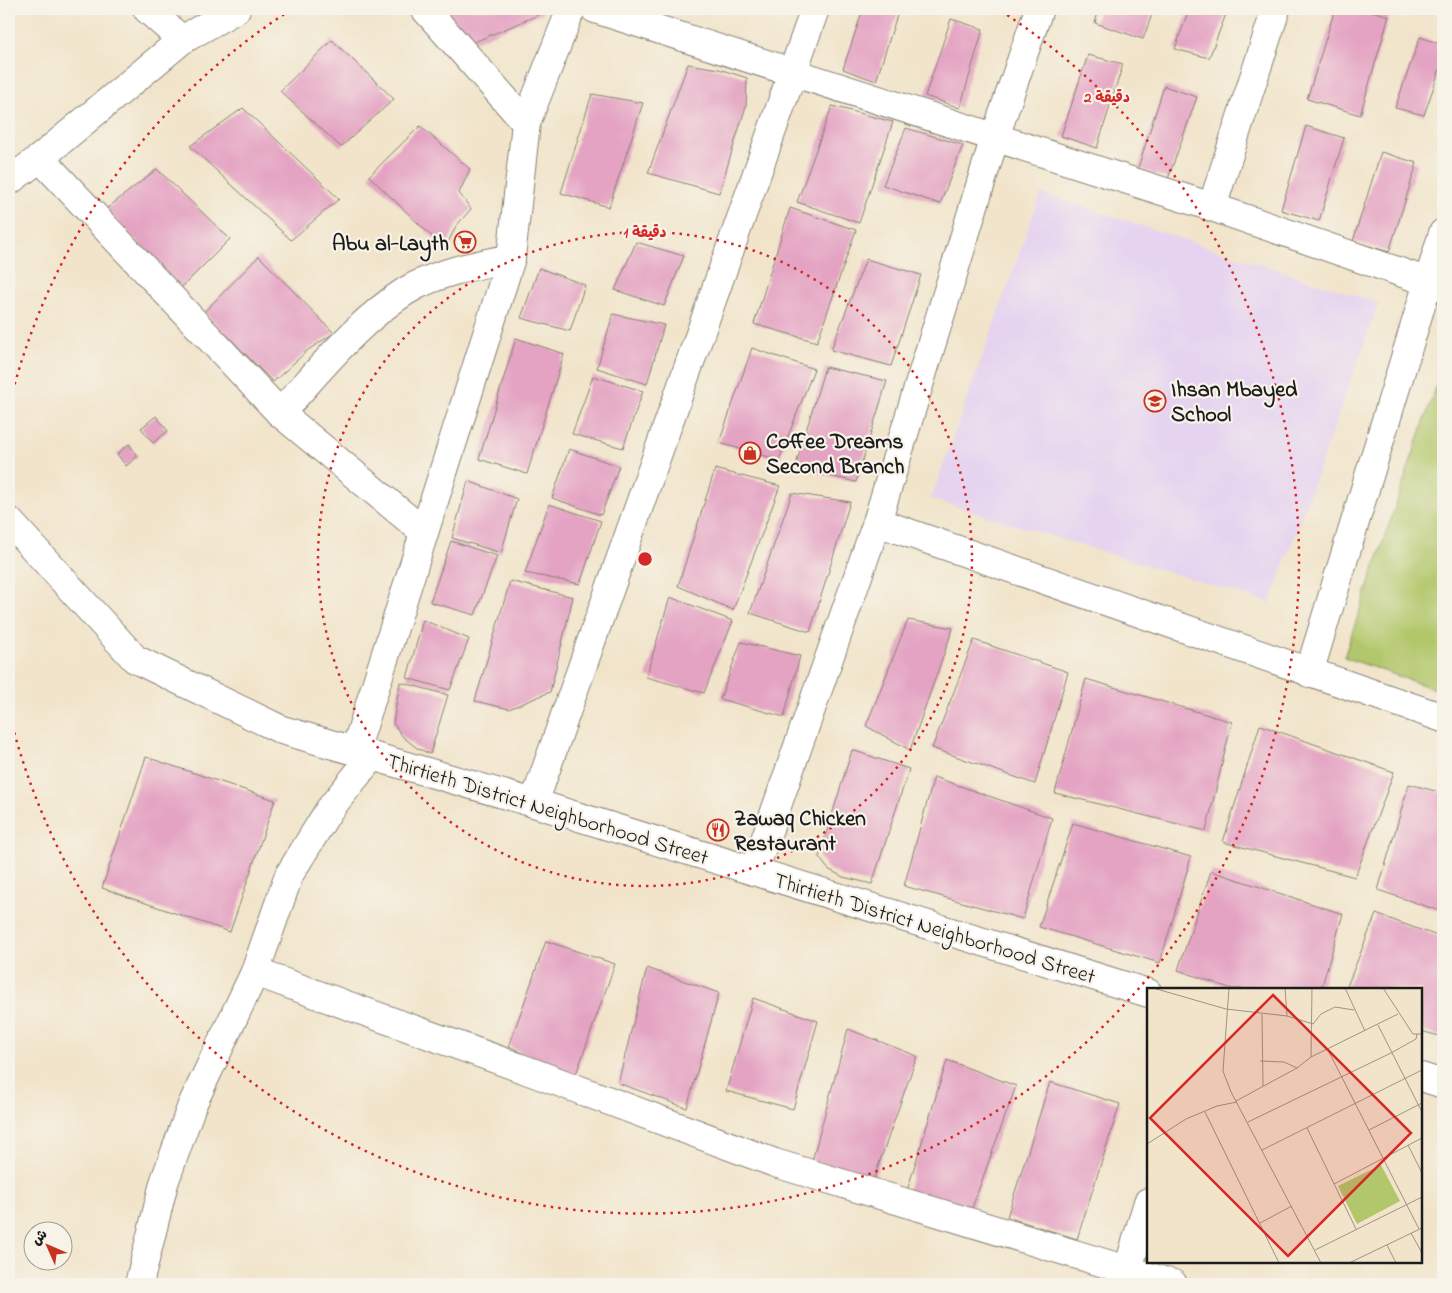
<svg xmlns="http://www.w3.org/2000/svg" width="1452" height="1293" viewBox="0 0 1452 1293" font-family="'Indie Flower','Playpen Sans Arabic',sans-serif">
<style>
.built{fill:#e5d3f0}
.green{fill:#b2c76c;stroke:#677244}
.building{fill:#e4a3c3}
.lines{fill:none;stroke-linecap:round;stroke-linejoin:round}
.minor-casing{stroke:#868073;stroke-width:30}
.minor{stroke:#fff;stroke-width:28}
.ring{fill:none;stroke:#d62828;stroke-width:2.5;stroke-dasharray:2.5 5}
.labels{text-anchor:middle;stroke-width:4.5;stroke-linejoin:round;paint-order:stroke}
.poi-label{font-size:22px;font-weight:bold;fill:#1c1c1c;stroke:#f7f3e8;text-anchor:start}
.street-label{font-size:22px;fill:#1c1c1c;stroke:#f7f3e8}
.inset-road{fill:none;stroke:#9c9484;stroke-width:1}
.view{fill:#d62828;fill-opacity:0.15;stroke:#d62828;stroke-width:2.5}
.inset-edge{fill:none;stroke:#1c1c1c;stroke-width:2.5}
.centre{fill:#d62828;stroke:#f7f3e8;stroke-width:2.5}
.ring-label{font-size:15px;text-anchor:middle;font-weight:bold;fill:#d62828;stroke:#f7f3e8;stroke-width:4.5;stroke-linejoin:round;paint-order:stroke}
</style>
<rect width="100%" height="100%" fill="#f7f3e8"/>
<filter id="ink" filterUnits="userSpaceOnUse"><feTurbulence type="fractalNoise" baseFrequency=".02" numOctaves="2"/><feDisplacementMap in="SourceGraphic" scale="10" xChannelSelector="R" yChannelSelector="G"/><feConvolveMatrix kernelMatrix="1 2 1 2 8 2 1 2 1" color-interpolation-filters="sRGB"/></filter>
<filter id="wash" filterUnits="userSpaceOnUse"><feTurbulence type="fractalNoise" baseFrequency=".0096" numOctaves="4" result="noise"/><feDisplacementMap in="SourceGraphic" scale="20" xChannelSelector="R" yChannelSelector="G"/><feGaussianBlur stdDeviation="1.12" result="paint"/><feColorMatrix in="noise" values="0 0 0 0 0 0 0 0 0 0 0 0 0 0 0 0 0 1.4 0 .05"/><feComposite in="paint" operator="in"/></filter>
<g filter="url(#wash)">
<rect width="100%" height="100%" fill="#f1e4ca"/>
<path class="built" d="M 1041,193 L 1379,303 L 1270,603 L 931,499 Z"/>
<path class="green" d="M 1443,366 L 1443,692 L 1344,657 Z"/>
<g id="blocks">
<g class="building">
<path d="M 440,9 L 544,9 L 543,13 L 472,43 Z"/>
<path d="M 863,9 L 899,9 L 876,81 L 843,69 Z"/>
<path d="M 1099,9 L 1154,9 L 1143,39 L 1095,23 Z"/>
<path d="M 1189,9 L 1228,9 L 1209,58 L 1175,49 Z"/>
<path d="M 1335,9 L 1365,9 L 1389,16 L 1360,115 L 1307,99 Z"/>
<path d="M 951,19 L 983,29 L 960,108 L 925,96 Z"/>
<path d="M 1420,37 L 1443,45 L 1443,60 L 1424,115 L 1395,108 Z"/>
<path d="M 332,40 L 394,99 L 341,147 L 280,91 Z"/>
<path d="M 1088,55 L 1123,64 L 1097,148 L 1061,136 Z"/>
<path d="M 688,64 L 719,69 L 747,78 L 746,106 L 719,193 L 648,173 Z"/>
<path d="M 1164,86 L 1197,97 L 1168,179 L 1138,168 Z"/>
<path d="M 592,94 L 643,103 L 609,207 L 561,193 Z"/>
<path d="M 832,106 L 893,122 L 859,223 L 797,202 Z"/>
<path d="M 243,108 L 339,199 L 291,240 L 190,146 Z"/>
<path d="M 420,126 L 470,169 L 459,193 L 471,209 L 456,226 L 445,249 L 369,176 Z"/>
<path d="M 1306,126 L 1344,138 L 1319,221 L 1281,210 Z"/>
<path d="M 906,128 L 963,145 L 940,204 L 883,185 Z"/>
<path d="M 1381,152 L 1417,163 L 1389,252 L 1353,241 Z"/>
<path d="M 157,169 L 230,239 L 181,288 L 106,209 Z"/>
<path d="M 790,208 L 856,230 L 817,342 L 754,324 Z"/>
<path d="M 636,242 L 684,256 L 664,306 L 615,290 Z"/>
<path d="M 259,256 L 334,333 L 308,350 L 273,382 L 204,312 Z"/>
<path d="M 866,259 L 921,275 L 891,366 L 831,350 Z"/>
<path d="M 539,268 L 585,285 L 570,331 L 521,318 Z"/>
<path d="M 613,314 L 664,325 L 647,384 L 597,368 Z"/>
<path d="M 516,338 L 564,354 L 527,474 L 479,459 Z"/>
<path d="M 752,348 L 814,369 L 779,460 L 719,443 Z"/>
<path d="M 825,367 L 887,381 L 856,482 L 795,468 Z"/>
<path d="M 593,376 L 643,391 L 623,448 L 572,434 Z"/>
<path d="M 156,416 L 168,431 L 153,443 L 141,428 Z"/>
<path d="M 129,444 L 138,456 L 126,466 L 117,454 Z"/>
<path d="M 569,449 L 619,466 L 601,515 L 552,498 Z"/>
<path d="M 715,469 L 780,486 L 733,610 L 678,586 Z"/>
<path d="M 468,481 L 517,499 L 501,553 L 452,538 Z"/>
<path d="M 792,493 L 850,502 L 810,632 L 750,613 Z"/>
<path d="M 549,504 L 601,521 L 580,584 L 525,573 Z"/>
<path d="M 451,541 L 497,556 L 475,615 L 430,602 Z"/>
<path d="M 510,581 L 573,597 L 550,692 L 509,709 L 475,701 Z"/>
<path d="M 670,597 L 733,621 L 704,693 L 646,677 Z"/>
<path d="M 423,620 L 469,639 L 450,690 L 407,678 Z"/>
<path d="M 908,620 L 953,628 L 910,750 L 866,726 Z"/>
<path d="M 974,640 L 1068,672 L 1035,784 L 932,748 Z"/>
<path d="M 741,642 L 800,656 L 784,717 L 720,699 Z"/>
<path d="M 1086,679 L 1232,722 L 1206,831 L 1055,793 Z"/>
<path d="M 400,682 L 448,695 L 430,754 L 417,748 L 403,737 L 393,723 Z"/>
<path d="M 1260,725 L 1394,772 L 1355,877 L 1223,842 Z"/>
<path d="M 852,750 L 909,769 L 872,884 L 843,877 L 828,869 L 819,857 Z"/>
<path d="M 146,757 L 275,800 L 230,932 L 102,888 Z"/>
<path d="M 934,777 L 1052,818 L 1023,919 L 904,886 Z"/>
<path d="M 1409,784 L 1443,793 L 1443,912 L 1378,890 Z"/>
<path d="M 1073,823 L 1191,857 L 1160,963 L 1039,927 Z"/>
<path d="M 1211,871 L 1343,914 L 1321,989 L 1232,989 L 1178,970 Z"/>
<path d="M 1376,914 L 1443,938 L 1443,1037 L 1421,1031 L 1421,989 L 1346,989 Z"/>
<path d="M 546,941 L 615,964 L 574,1080 L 509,1046 Z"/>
<path d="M 647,968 L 719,993 L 687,1108 L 618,1083 Z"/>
<path d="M 753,998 L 818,1021 L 793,1109 L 726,1091 Z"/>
<path d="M 848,1029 L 917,1056 L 874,1178 L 812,1161 Z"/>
<path d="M 947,1060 L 1016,1086 L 972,1208 L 907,1191 Z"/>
<path d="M 1050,1082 L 1120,1104 L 1077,1239 L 1007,1217 Z"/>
</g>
</g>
</g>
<g filter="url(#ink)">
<use href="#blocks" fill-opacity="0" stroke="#868073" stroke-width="1"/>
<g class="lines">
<g class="minor-casing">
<g id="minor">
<path d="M 147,9 L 182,40"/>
<path d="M 425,9 L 526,123"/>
<path d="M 595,9 L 1212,207 L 1443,287"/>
<path d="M 40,158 L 280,413 L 424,532"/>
<path d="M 9,181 L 40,158 L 182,40 L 236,9"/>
<path d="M 1212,207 L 1276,9"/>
<path d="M 280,413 C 319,371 357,322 406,291 C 438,272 476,265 511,258"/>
<path d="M 9,521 L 135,659 L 282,730 L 534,803 L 1148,993"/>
<path d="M 877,522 L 1443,718"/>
<path d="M 1309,673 L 1443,233"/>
<path d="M 355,751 L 511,258 L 526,123 L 571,9"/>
<path d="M 534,803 L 815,9"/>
<path d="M 754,871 L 877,522 L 995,137 L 1039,9"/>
<path d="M 255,972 L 529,1071 L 775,1163 L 1173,1284"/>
<path d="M 1421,1077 L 1443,1084"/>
<path d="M 1128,1269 L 1148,1202"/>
<path d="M 139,1284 L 164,1183 L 192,1105 L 255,972 L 289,875 L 329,810 L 372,756"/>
</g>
</g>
<use href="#minor" class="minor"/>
</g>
</g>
<g class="ring">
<circle cx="645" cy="559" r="327"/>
<path d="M9 406A654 654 0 0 1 289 11M1001 11A654 654 0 1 1 9 712"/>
</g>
<defs>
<g id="supermarket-ring" transform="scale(1.125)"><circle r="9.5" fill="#f7f3e8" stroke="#c8321e" stroke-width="1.5"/><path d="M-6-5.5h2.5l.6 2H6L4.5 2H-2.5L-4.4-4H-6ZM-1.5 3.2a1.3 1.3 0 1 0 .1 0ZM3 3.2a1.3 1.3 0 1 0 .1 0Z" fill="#c8321e"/></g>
<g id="school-ring" transform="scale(1.125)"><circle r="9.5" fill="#f7f3e8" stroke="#c8321e" stroke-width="1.5"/><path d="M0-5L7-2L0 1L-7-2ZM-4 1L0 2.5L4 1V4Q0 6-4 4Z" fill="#c8321e"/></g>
<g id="shop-ring" transform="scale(1.125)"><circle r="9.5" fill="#f7f3e8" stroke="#c8321e" stroke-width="1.5"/><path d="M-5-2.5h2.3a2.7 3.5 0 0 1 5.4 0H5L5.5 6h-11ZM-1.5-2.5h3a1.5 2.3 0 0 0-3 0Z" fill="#c8321e"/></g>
<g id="restaurant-ring" transform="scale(1.125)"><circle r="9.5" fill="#f7f3e8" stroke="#c8321e" stroke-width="1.5"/><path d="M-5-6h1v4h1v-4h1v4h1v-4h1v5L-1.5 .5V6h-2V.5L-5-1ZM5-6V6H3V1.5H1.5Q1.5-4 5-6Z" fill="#c8321e"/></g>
</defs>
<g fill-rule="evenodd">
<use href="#supermarket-ring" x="465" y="242"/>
<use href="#school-ring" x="1155" y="401"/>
<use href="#shop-ring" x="750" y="453"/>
<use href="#restaurant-ring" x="718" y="830"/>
</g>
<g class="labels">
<g class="poi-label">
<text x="449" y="250" text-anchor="end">Abu al-Layth</text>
<text x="1171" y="396">Ihsan Mbayed<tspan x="1171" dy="25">School</tspan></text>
<text x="766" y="448">Coffee Dreams<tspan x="766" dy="25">Second Branch</tspan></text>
<text x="734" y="825">Zawaq Chicken<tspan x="734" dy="25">Restaurant</tspan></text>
</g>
<g class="street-label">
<text transform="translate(548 808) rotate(17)" y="8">Thirtieth District Neighborhood Street</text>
<text transform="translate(935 927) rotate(17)" y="8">Thirtieth District Neighborhood Street</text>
</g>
</g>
<g transform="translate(1147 988)">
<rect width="275" height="275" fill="#f1e4ca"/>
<path d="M 234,177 L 253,213 L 210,236 L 191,198 Z" fill="#b2c76c"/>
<path class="inset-road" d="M 6,0 L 79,21 L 140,28 L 166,36 L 174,26 L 188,19 L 207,22M 82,0 L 76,83 L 84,104 L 174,275M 138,0 L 140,28M 198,0 L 218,43M 236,0 L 266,46 L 275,46M 115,26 L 116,98M 231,37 L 275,124M 181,62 L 272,241M 164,69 L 165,0M 113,73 L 137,74 L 150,80M 89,113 L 150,80 L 164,69 L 251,26M 58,124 L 132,275M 101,134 L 244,65 L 269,51 L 270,46M 160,140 L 209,241M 222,142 L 275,115M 0,156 L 39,131 L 70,118 L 90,114M 261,157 L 275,185M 115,162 L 275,82M 187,196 L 275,150M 113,235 L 145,218M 264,245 L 275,265M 240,257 L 249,275M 168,262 L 275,209M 202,275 L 275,240"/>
<path class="view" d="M 126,7 L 264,145 L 141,268 L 3,130 Z"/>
<rect width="275" height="275" class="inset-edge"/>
</g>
<circle cx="645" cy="559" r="8" class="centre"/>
<g class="ring-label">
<text x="1107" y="102">2 دقيقة</text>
<text x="645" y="237">1 دقيقة</text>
</g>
<rect width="1452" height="1293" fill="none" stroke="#f7f3e8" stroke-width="30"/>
<g transform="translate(48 1246) rotate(315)"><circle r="24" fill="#f7f3e8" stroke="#9f9d96"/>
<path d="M0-4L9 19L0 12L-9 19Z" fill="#c8321e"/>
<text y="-8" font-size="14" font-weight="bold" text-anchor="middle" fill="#1c1c1c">ش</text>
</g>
</svg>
